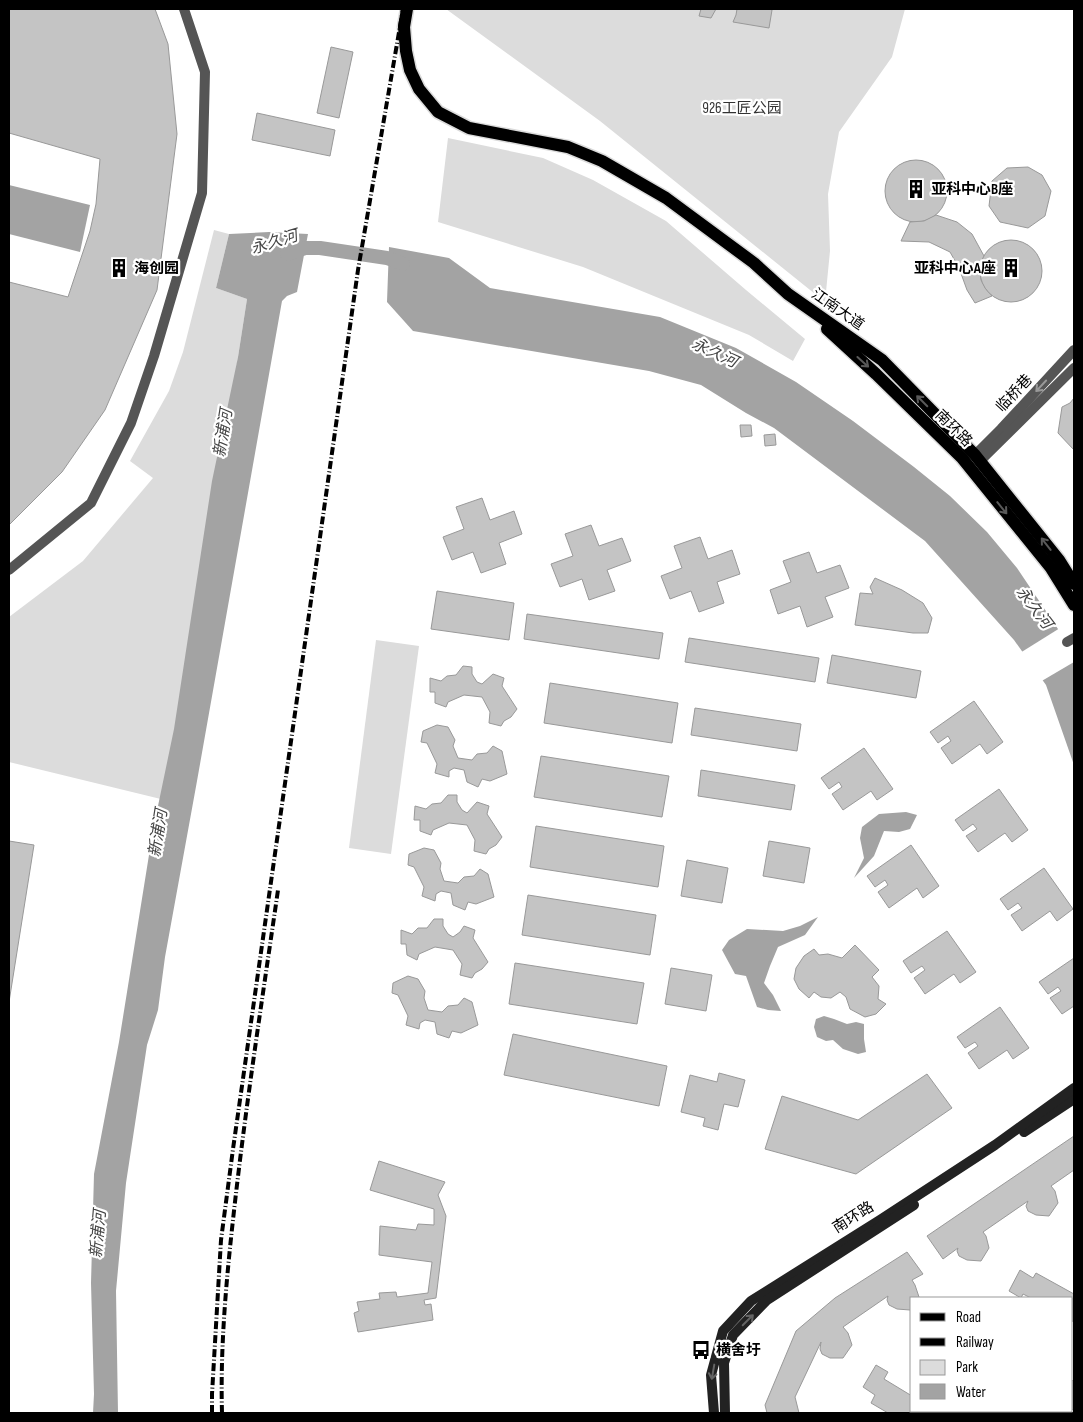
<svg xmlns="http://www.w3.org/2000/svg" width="1083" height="1422" viewBox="0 0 1083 1422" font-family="'Sofia Sans Condensed','Noto Sans SC',sans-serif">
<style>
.green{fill:#dcdcdc}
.water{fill:#a3a3a3}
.pier{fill:#fff}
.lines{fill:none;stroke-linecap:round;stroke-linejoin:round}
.canal{stroke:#a3a3a3;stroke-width:14}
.building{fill:#c4c4c4;stroke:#999}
.primary-casing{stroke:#dbdbdb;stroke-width:15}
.street{stroke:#555;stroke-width:10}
.secondary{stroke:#222;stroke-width:10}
.primary{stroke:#000;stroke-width:12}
.rail{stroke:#000;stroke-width:4;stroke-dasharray:8 2.5 1 2.5;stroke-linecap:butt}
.oneway{stroke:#595959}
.oneway2{stroke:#999}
.oneway3{stroke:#646464}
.labels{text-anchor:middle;stroke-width:4.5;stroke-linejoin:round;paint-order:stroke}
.park-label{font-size:15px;fill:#333;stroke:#fff}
.poi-label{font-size:15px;font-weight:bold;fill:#000;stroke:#fff;text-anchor:start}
.street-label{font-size:15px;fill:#000;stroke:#fff}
.water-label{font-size:16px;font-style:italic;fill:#444;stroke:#fff}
</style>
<rect width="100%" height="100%" fill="#fff"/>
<g class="green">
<path d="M 446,9 L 905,9 L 892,57 L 839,132 L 828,194 L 830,251 L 825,302 L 600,121 Z"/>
<path d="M 448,138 L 543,158 L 593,180 L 666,221 L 746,290 L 805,339 L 793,361 L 749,335 L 583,267 L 438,222 Z"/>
<path d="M 214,230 L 229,234 L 216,288 L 247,299 L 169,801 L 9,762 L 9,617 L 83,561 L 153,478 L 130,461 L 169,391 L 183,352 Z"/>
<path d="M 376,640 L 419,646 L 391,854 L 349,848 Z"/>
</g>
<g class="water">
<path d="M 9,185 L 90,205 L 80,252 L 9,234 Z"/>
<path d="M 269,232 L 308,234 L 297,292 L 287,296 L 282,301 L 197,781 L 165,957 L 158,1010 L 147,1045 L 126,1183 L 116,1291 L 118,1413 L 93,1413 L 94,1394 L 91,1283 L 94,1174 L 119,1042 L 153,830 L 174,729 L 212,481 L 238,357 L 247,299 L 216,288 L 229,234 Z"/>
<path d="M 389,247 L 449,258 L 490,288 L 660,317 L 736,348 L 796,382 L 853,421 L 914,467 L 950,496 L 987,532 L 1017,568 L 1060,632 L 1074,662 L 1074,765 L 1046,685 L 1014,640 L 925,541 L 774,428 L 746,413 L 701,385 L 649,371 L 413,331 L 387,302 Z"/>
<path d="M 906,812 L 917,815 L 910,829 L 899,832 L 884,831 L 874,856 L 854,878 L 864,858 L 860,838 L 862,827 L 879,814 Z"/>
<path d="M 818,917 L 805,935 L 778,947 L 770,966 L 764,983 L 773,995 L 781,1011 L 768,1010 L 757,1007 L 746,976 L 735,974 L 722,950 L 729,940 L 747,929 L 783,931 L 800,926 Z"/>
<path d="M 824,1016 L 834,1019 L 847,1024 L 856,1022 L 864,1024 L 864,1039 L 866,1052 L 858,1054 L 843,1049 L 833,1040 L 826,1041 L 817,1037 L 814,1027 L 816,1019 Z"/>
</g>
<path class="pier" d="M 1060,628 L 1074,656 L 1074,662 L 1040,682 L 1020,653 Z"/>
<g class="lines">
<path class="canal" d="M 287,254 L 305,248 L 320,248 L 387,258 L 403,264"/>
</g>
<g class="building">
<path d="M 9,9 L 155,9 L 168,44 L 177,134 L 157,290 L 105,410 L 62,472 L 9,525 L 9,282 L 68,297 L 90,231 L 96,204 L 100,159 L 9,133 Z"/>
<path d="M 701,9 L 716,9 L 711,18 L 699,16 Z"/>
<path d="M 737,9 L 770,9 L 772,10 L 769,28 L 733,22 L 736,15 Z"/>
<path d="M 331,47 L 353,52 L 339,118 L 317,113 Z"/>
<path d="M 257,113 L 335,130 L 330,156 L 252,140 Z"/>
<circle cx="916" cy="191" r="31"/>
<path d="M 1028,167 L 1042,175 L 1051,191 L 1045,216 L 1028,228 L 1000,222 L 989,206 L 992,181 L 1007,168 Z"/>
<path d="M 936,215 L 957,222 L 972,234 L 984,256 L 981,264 L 980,272 L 981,280 L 986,289 L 992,296 L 975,303 L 967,290 L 959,268 L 950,252 L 929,242 L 901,241 L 910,222 L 924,221 Z"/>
<circle cx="1011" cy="271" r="31"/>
<path d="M 1074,398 L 1074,450 L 1058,433 L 1062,407 L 1070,403 Z"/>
<path d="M 740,425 L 751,425 L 752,436 L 741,437 Z"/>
<path d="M 775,434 L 776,445 L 765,446 L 764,435 Z"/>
<path d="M 482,498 L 490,520 L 514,511 L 522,534 L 499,543 L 506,564 L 481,573 L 473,552 L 452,560 L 443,537 L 464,529 L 456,507 Z"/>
<path d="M 591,525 L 599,546 L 622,538 L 631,561 L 607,570 L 615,591 L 589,600 L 582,579 L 560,587 L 551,564 L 573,556 L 565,534 Z"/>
<path d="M 700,537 L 708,559 L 732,550 L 740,574 L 717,582 L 724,603 L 699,612 L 691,591 L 670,599 L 661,576 L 682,568 L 674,546 Z"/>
<path d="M 809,552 L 817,573 L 840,565 L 849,588 L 825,597 L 833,617 L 807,627 L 800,606 L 778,614 L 770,590 L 791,582 L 783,561 Z"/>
<path d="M 875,578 L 902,590 L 923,603 L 932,618 L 928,633 L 913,633 L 855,625 L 860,593 L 873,594 L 870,587 Z"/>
<path d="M 437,591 L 514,603 L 509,640 L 431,629 Z"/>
<path d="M 527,614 L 663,633 L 659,659 L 524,639 Z"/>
<path d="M 689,638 L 819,658 L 815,682 L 685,662 Z"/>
<path d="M 832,655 L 921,671 L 916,698 L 827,683 Z"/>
<path d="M 463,666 L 472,667 L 472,674 L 477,682 L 482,684 L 493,674 L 504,678 L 502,686 L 517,709 L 511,717 L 504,721 L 501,726 L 489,723 L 490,712 L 482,697 L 464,695 L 448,702 L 446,707 L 435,703 L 435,692 L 430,692 L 430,678 L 441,681 L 447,676 L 456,675 Z"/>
<path d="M 550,683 L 678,703 L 672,743 L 544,723 Z"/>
<path d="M 974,701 L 1003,742 L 987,754 L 980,744 L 952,764 L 941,748 L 951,741 L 948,736 L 938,743 L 930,732 Z"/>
<path d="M 695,708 L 801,724 L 797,751 L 691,735 Z"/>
<path d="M 437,725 L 448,727 L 455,740 L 453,746 L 458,758 L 472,760 L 477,754 L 487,753 L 493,746 L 502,751 L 507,774 L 490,781 L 482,779 L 478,787 L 467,782 L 464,770 L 454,768 L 449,771 L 449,777 L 435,773 L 437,764 L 427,743 L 421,742 L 423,731 Z"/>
<path d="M 864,748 L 893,789 L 877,800 L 871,791 L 843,810 L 832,794 L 842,787 L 839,782 L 829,789 L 821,778 Z"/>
<path d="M 541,756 L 669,776 L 662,817 L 534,797 Z"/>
<path d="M 701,770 L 795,785 L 791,810 L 698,796 Z"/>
<path d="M 999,789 L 1028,830 L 1012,842 L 1005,833 L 978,852 L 966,836 L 977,829 L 973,824 L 963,831 L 955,820 Z"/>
<path d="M 448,795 L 457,795 L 457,802 L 462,810 L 467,813 L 477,802 L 489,806 L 487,814 L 502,837 L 496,845 L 489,849 L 486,854 L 474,851 L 475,840 L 467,825 L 449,823 L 433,830 L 431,835 L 420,831 L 420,820 L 414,820 L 415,806 L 426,809 L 432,804 L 441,803 Z"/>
<path d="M 536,826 L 664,846 L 658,887 L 530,867 Z"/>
<path d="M 9,841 L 34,845 L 9,1002 Z"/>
<path d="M 769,841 L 810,848 L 804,883 L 763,876 Z"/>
<path d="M 911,845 L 939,886 L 923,898 L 917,888 L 889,908 L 878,892 L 888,885 L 885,880 L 875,887 L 867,876 Z"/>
<path d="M 424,848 L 434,850 L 441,863 L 440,869 L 444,881 L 458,883 L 464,877 L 474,876 L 480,869 L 488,874 L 494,897 L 476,904 L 468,902 L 465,910 L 453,905 L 451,893 L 441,891 L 436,894 L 435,901 L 422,896 L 424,887 L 414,867 L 408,865 L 409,854 Z"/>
<path d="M 687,860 L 728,868 L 722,903 L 681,896 Z"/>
<path d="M 1044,868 L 1073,909 L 1057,921 L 1050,911 L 1022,931 L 1011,915 L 1022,908 L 1018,903 L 1008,910 L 1000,899 Z"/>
<path d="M 528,895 L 656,915 L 650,955 L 522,935 Z"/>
<path d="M 434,919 L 443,919 L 443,926 L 448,934 L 453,937 L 460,932 L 464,926 L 475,930 L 473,938 L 488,962 L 482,969 L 475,973 L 472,978 L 460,975 L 462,964 L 453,950 L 435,947 L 419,954 L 417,960 L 407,955 L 406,944 L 401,944 L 401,930 L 412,934 L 418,928 L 427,928 Z"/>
<path d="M 947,931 L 976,972 L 960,983 L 954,974 L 925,994 L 914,978 L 925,970 L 922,966 L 911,973 L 903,961 Z"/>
<path d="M 855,945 L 879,970 L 872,977 L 879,986 L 878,999 L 886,1004 L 876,1014 L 865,1017 L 850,1009 L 846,997 L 840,992 L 831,998 L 821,997 L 814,992 L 809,998 L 799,989 L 794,979 L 796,968 L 804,956 L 814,949 L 819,955 L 828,954 L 842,958 Z"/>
<path d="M 1074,958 L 1074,1006 L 1062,1014 L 1050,998 L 1061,991 L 1058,987 L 1048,994 L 1039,982 Z"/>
<path d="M 515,963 L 644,983 L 637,1024 L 509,1004 Z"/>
<path d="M 671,968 L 712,975 L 706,1011 L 665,1004 Z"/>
<path d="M 408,976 L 418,979 L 425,991 L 424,998 L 428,1010 L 442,1012 L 448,1006 L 458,1005 L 464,998 L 472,1002 L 478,1025 L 461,1033 L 452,1031 L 449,1038 L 437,1034 L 435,1022 L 425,1020 L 420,1023 L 419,1029 L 406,1025 L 408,1016 L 398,995 L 392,993 L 393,983 Z"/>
<path d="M 1000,1007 L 1029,1048 L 1013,1059 L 1007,1050 L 979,1069 L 968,1053 L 978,1046 L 975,1042 L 965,1048 L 957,1037 Z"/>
<path d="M 513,1034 L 667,1066 L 659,1106 L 504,1075 Z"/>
<path d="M 719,1073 L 745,1080 L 738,1107 L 724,1104 L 718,1130 L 703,1126 L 705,1118 L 681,1112 L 690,1075 L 717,1082 Z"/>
<path d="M 927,1074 L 952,1108 L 856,1174 L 765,1149 L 782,1096 L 858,1120 Z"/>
<path d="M 1074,1136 L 1074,1170 L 1051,1186 L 1055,1191 L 1058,1203 L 1049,1216 L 1036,1215 L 1028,1211 L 1026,1206 L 1028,1201 L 983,1232 L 986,1236 L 989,1248 L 981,1261 L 967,1260 L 959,1256 L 957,1251 L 958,1248 L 943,1259 L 927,1236 Z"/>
<path d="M 379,1161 L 445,1182 L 438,1195 L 446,1216 L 436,1298 L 424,1300 L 425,1305 L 431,1304 L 433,1320 L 358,1332 L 354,1313 L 359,1311 L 357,1302 L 380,1299 L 379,1293 L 396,1292 L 397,1297 L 428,1293 L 432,1262 L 379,1255 L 380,1226 L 416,1230 L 418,1224 L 434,1225 L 434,1209 L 370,1190 Z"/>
<path d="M 907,1252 L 923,1274 L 912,1280 L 915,1285 L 919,1297 L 918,1298 L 912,1298 L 912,1308 L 910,1310 L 897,1309 L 889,1305 L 887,1300 L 888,1296 L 843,1327 L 848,1333 L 852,1345 L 843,1358 L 830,1358 L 822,1354 L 820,1349 L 821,1342 L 795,1397 L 799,1413 L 767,1413 L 765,1405 L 796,1331 L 835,1298 Z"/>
<path d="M 1020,1270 L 1033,1278 L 1036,1273 L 1074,1294 L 1074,1322 L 1072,1321 L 1072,1298 L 1031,1298 L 1023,1294 L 1021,1298 L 1009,1291 Z"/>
<path d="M 876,1365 L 888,1372 L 884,1379 L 912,1396 L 912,1411 L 936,1411 L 940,1413 L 888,1413 L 871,1403 L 875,1395 L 863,1387 Z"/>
<path d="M 1072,1380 L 1074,1382 L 1074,1411 L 1072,1409 Z"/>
</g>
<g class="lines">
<g class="primary-casing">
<g id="primary">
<path d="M 407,9 L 404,27 L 406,51 L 410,70 L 419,89 L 438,112 L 469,128 L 568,147 L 602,161 L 666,198 L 754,263 L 788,294 L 882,360 L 975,455 L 1059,560 L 1074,584"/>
<path d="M 827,329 L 876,374 L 962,458 L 1051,568 L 1074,605"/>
</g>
</g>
<g class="street">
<path d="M 975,455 L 1001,429 L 1074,350"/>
<path d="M 980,461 L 1074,368"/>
<path d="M 9,570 L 91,503 L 131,423 L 154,356 L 202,193 L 205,72 L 184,9"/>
<path d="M 1067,642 L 1074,638"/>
</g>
<g class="secondary">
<path d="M 1024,1132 L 1074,1099"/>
<path d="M 714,1413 L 711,1375 L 723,1331 L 751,1301 L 880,1220 L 995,1145 L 1074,1088"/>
<path d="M 725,1413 L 724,1363 L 733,1335 L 767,1300 L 914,1205"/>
</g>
<use href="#primary" class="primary"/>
<g class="rail">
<path d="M 212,1413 L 212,1394 L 221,1240 L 233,1149 L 358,270 L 403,9"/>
<path d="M 222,1413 C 220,1343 227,1272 235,1202 C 247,1097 263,994 278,890"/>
</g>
</g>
<defs><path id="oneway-shaft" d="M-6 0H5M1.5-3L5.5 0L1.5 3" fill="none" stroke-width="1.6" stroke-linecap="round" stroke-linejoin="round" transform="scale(1.25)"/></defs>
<g class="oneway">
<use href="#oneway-shaft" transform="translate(863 362) rotate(42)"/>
<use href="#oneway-shaft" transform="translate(922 401) rotate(-135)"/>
<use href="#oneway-shaft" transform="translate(1002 508) rotate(51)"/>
<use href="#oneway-shaft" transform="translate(1046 544) rotate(-128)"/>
</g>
<use class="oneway2" href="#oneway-shaft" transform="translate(1041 386) rotate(133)"/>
<g class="oneway3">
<use href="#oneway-shaft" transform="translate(748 1320) rotate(-45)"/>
<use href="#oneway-shaft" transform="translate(713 1372) rotate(100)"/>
</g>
<defs>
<g id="building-bare" transform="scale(1.5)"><path d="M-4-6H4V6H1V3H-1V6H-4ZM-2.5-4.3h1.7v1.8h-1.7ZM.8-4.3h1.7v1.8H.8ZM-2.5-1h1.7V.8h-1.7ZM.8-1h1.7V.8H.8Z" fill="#000" stroke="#fff" stroke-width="2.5" paint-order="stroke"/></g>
<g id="bus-bare" transform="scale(1.5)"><path d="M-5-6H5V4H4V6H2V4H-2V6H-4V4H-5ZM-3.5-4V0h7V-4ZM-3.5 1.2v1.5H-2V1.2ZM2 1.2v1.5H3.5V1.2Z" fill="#000" stroke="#fff" stroke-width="2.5" paint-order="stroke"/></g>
</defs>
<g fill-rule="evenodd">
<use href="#building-bare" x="916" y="189"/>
<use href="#building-bare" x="119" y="268"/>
<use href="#building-bare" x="1011" y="268"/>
<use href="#bus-bare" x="701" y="1350"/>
</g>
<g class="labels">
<g class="park-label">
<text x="742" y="113">926工匠公园</text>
</g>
<g class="poi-label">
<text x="931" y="194">亚科中心B座</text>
<text x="134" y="273">海创园</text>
<text x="996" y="273" text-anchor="end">亚科中心A座</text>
<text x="716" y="1355">横舍圩</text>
</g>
<g class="street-label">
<text transform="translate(838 309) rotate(35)" y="5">江南大道</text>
<text transform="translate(1014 393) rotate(-47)" y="5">临桥巷</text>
<text transform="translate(954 428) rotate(45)" y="5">南环路</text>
<text transform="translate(853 1217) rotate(-32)" y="5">南环路</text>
</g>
<g class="water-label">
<text transform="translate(274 241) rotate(-17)" y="6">永久河</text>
<text transform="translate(715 352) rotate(25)" y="6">永久河</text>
<text transform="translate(222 433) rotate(-81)" y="6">新浦河</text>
<text transform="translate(1035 607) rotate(53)" y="6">永久河</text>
<text transform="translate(157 833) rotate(-81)" y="6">新浦河</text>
<text transform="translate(97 1234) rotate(-85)" y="6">新浦河</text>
</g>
</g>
<rect width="1083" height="1422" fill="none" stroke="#000000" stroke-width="20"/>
<rect x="910" y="1297" width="162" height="115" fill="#ffffff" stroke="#999999"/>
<rect x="920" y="1313" width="25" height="8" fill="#000000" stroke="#999999"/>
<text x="956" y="1322" font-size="15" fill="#000000">Road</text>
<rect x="920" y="1338" width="25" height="8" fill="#000000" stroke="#999999"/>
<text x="956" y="1347" font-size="15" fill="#000000">Railway</text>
<rect x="920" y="1360" width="25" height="15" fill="#dcdcdc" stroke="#999999"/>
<text x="956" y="1372" font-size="15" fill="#000000">Park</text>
<rect x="920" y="1384" width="25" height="15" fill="#a3a3a3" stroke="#999999"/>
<text x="956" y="1397" font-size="15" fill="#000000">Water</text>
</svg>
